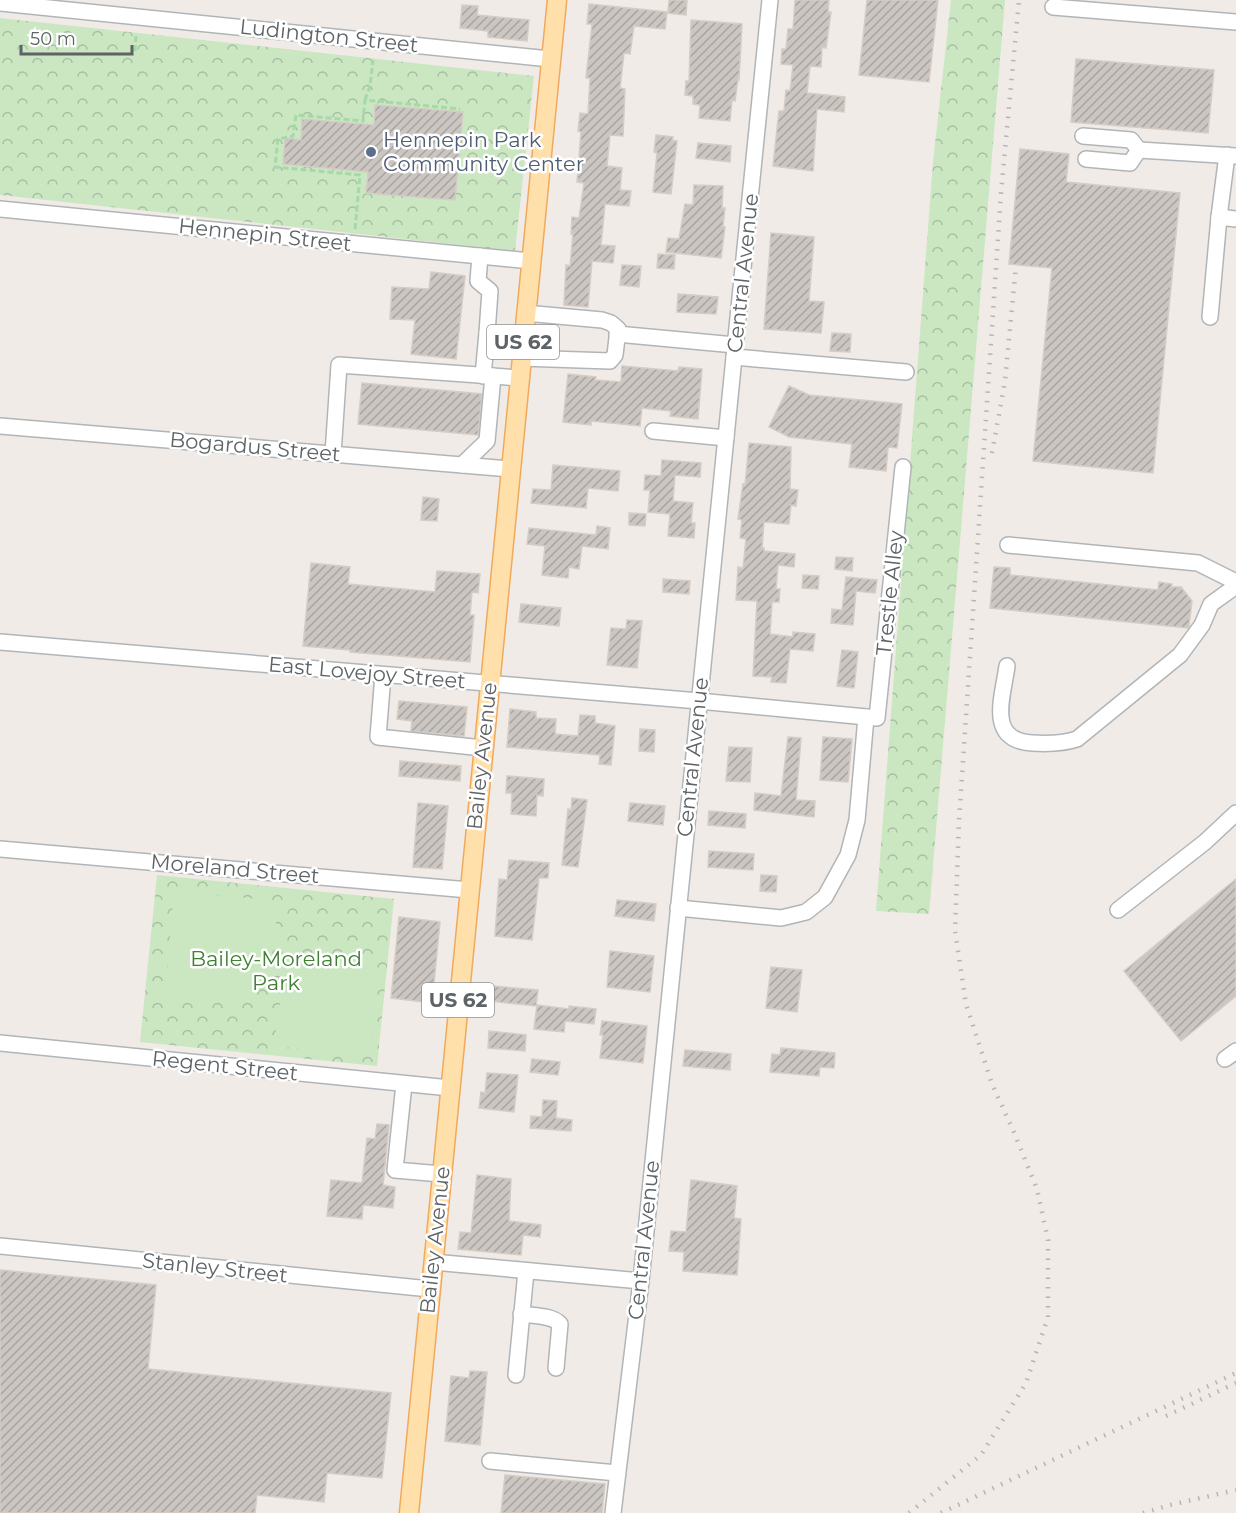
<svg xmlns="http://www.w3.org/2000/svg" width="1236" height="1513" viewBox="0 0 1236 1513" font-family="Montserrat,sans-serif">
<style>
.forest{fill:url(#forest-crowns)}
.pitch{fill:#cae7c2}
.building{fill:url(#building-hatch);stroke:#d5ccc4;stroke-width:1.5}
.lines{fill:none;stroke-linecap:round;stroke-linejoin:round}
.minor-casing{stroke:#b1b5b8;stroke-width:18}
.major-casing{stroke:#f2a95c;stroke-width:21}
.path{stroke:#a5d9a8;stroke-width:3;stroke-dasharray:6 3;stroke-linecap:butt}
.minor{stroke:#fff;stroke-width:15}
.major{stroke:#ffe0ab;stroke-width:18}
.rail{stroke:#b4b5b6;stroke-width:4.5;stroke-dasharray:1.5 8;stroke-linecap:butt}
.service-dot{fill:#5c6f8a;stroke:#fff;stroke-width:2}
.labels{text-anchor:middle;stroke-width:5;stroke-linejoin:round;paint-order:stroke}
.shield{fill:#fff;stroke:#8e9294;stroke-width:1.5}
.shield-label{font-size:20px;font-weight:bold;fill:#5d6366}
.street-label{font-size:21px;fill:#5d6366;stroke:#fff}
.service-label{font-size:21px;fill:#4e5e75;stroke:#fff;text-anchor:start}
.park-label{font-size:21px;fill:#3f8033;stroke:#fff}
</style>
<defs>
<pattern id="forest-crowns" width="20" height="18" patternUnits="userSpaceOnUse" patternTransform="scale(1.5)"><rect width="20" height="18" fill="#cae7c2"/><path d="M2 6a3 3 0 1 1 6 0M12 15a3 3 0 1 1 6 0" fill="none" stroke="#a7bfa1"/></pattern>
<pattern id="building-hatch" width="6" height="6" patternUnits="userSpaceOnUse" patternTransform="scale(1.5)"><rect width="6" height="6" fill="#cbc6c2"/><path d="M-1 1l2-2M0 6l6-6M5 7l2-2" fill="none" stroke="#a8a4a1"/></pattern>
</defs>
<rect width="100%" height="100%" fill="#f0ebe6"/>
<g class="forest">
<path d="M 951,0 L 1005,0 L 929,914 L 876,911 L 933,162 Z"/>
<path d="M 0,18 L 534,76 L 515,251 L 0,195 Z"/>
<path d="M 157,875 L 394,899 L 377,1066 L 140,1042 Z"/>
</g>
<g class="pitch">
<path d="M 184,892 L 279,901 C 275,926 272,978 248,991 C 225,1003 189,1001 165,999 L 173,903 Z"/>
<path d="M 319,964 L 375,966 L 372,1049 L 363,1055 L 275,1046 C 276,1022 278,987 301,972 C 306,968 313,966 319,964 Z"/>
</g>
<g class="building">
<path d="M 669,0 L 687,0 L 686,15 L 668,13 Z"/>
<path d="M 795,0 L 829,0 L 828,12 L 831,12 L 826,48 L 822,47 L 821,67 L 810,66 L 807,93 L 845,97 L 844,112 L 817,109 L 813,171 L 773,166 L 779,111 L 784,111 L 786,90 L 790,91 L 793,65 L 781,64 L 782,49 L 786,49 L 788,29 L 793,29 Z"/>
<path d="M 867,0 L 938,0 L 929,82 L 859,75 Z"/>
<path d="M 589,4 L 667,12 L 665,29 L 634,26 L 630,54 L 624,53 L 620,88 L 625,89 L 623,136 L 610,135 L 607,166 L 622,168 L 620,190 L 631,191 L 629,206 L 605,204 L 601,245 L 615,246 L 613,263 L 592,261 L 588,307 L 564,305 L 566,265 L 570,266 L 573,234 L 571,234 L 572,217 L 579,218 L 584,183 L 577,182 L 581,132 L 578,131 L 580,113 L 588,114 L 590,78 L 586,78 L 592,24 L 587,24 Z"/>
<path d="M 462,5 L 478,6 L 477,15 L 529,20 L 527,41 L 488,37 L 488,31 L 460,28 Z"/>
<path d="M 691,20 L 742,24 L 739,80 L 738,79 L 735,101 L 732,100 L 730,121 L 699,118 L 700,105 L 693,104 L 693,96 L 685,95 L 686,81 L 689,81 Z"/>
<path d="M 1076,59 L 1214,70 L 1208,133 L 1071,122 Z"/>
<path d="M 375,105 L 463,112 L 455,200 L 366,193 L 368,172 L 283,164 L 285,138 L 301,140 L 302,119 L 374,125 Z"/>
<path d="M 656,135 L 673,137 L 672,140 L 677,141 L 671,194 L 653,192 L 657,153 L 654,152 Z"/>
<path d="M 698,143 L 731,146 L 730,162 L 696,158 Z"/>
<path d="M 1020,149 L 1069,154 L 1066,182 L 1180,193 L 1153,473 L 1033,461 L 1052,268 L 1009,264 Z"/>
<path d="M 694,185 L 723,186 L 722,208 L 725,208 L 723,226 L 725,227 L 721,258 L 666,252 L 668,238 L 679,239 L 685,204 L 693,205 Z"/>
<path d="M 771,233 L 814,237 L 809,301 L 824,302 L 821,333 L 764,329 Z"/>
<path d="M 658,254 L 675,255 L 674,269 L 657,268 Z"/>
<path d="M 622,265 L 641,266 L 639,287 L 620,285 Z"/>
<path d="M 431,272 L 465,276 L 456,359 L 411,354 L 415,320 L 390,319 L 392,287 L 429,289 Z"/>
<path d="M 678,294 L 718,297 L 716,314 L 677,312 Z"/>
<path d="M 832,333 L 851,334 L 850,352 L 830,351 Z"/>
<path d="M 622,366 L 678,371 L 679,367 L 702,369 L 698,419 L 670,416 L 671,411 L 642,408 L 640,426 L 591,421 L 591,425 L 563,422 L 568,374 L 596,377 L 595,380 L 621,382 Z"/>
<path d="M 362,383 L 482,394 L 478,435 L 358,424 Z"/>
<path d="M 789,386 L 809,395 L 902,404 L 897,448 L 888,447 L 886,471 L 849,467 L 852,444 L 789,437 L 769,427 Z"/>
<path d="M 749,443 L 791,447 L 790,489 L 798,490 L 796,506 L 791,505 L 789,524 L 764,522 L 762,548 L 764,548 L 764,551 L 795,554 L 794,567 L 778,565 L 776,589 L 780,589 L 779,602 L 772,602 L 770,634 L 793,637 L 793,632 L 815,634 L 813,651 L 790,649 L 786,683 L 771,682 L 772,677 L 753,676 L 757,601 L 736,600 L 738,567 L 743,568 L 746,539 L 740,538 L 742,520 L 738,519 L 743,484 L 745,485 Z"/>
<path d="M 662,460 L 701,463 L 700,477 L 675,475 L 673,501 L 693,503 L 691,523 L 695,523 L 694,538 L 668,536 L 670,514 L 648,512 L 650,490 L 644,490 L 645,475 L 661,476 Z"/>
<path d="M 553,465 L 620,471 L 618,491 L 588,488 L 586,508 L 531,503 L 533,489 L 551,490 Z"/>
<path d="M 423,497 L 439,499 L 437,521 L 421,520 Z"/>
<path d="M 629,513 L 646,514 L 645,526 L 629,525 Z"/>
<path d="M 597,526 L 610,528 L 608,549 L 582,546 L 579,569 L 569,567 L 568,578 L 542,575 L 545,546 L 527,544 L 529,528 L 596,535 Z"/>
<path d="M 836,557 L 853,558 L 852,571 L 835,569 Z"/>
<path d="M 311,563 L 350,567 L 348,584 L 435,592 L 437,571 L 480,574 L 478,593 L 472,592 L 470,615 L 474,615 L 470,662 L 350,652 L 350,650 L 303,646 Z"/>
<path d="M 994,567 L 1010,568 L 1010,575 L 1158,590 L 1159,582 L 1172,584 L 1171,587 L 1181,587 L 1192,601 L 1189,626 L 1188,628 L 990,608 Z"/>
<path d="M 803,575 L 819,576 L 818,589 L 802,588 Z"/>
<path d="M 846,577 L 877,580 L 875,593 L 856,591 L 853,625 L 831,623 L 832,609 L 842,610 Z"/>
<path d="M 663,579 L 690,581 L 689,594 L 663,592 Z"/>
<path d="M 521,604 L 561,608 L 559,626 L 519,622 Z"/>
<path d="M 627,620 L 642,621 L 637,668 L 607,665 L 611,628 L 626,629 Z"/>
<path d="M 842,650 L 858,652 L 854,688 L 837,686 Z"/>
<path d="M 399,701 L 467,707 L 464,736 L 411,731 L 412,721 L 397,719 Z"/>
<path d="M 510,709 L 536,712 L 536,718 L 556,719 L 555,734 L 578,736 L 580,715 L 595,716 L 595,723 L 615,726 L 611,765 L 599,764 L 600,755 L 507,747 Z"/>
<path d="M 640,729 L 655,730 L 654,752 L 639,751 Z"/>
<path d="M 788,737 L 801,738 L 796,800 L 815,801 L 814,817 L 754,810 L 755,793 L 781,796 Z"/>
<path d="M 823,737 L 852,739 L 848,782 L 820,780 Z"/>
<path d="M 729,747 L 752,748 L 750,782 L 726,781 Z"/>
<path d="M 400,761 L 461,766 L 460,781 L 399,776 Z"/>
<path d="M 507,776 L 544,779 L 543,796 L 537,795 L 536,816 L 511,814 L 512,793 L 506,793 Z"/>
<path d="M 572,798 L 587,800 L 578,867 L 562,865 L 568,809 L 571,810 Z"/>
<path d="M 418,803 L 448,806 L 442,869 L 413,867 Z"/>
<path d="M 630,803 L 665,806 L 663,825 L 628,821 Z"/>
<path d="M 709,811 L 746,814 L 745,828 L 708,825 Z"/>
<path d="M 709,851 L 754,854 L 753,870 L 708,867 Z"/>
<path d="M 509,860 L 549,863 L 548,878 L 539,878 L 532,940 L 495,936 L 499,879 L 507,880 Z"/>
<path d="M 761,875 L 777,876 L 776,892 L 760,891 Z"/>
<path d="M 1236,879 L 1236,996 L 1181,1041 L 1124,971 Z"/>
<path d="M 617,900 L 656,904 L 654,921 L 615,916 Z"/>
<path d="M 399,917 L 440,922 L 432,1003 L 391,998 Z"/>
<path d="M 610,951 L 654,956 L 650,992 L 607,987 Z"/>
<path d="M 771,967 L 802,970 L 797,1012 L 766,1008 Z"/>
<path d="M 492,986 L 538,990 L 536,1006 L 490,1001 Z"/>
<path d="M 537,1005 L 569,1009 L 569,1006 L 596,1009 L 594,1024 L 565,1021 L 564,1032 L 534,1029 Z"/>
<path d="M 602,1021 L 647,1026 L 643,1063 L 600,1058 L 603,1035 L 600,1035 Z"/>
<path d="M 489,1031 L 526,1035 L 525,1051 L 488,1048 Z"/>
<path d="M 781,1048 L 835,1053 L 834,1068 L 820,1067 L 819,1076 L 770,1072 L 772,1054 L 780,1055 Z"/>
<path d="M 685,1050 L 731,1054 L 730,1070 L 683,1066 Z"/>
<path d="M 532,1059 L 560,1062 L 558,1075 L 530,1072 Z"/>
<path d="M 487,1073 L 518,1075 L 514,1112 L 479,1108 L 481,1092 L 485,1093 Z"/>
<path d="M 543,1100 L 557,1101 L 556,1118 L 572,1120 L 571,1131 L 530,1128 L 531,1116 L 542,1117 Z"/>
<path d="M 377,1124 L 389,1125 L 383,1185 L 395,1187 L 393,1208 L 363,1205 L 362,1219 L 327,1216 L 331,1180 L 362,1183 L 367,1138 L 375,1139 Z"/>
<path d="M 477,1175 L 511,1179 L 509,1221 L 541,1225 L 540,1237 L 523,1235 L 521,1255 L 458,1249 L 460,1232 L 471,1233 Z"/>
<path d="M 691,1180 L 737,1186 L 734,1218 L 741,1219 L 737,1275 L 683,1271 L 684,1252 L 669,1251 L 671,1231 L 686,1232 Z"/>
<path d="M 0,1270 L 156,1285 L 148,1369 L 391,1393 L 382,1478 L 327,1473 L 324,1502 L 257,1495 L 255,1513 L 0,1513 Z"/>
<path d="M 470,1371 L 487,1372 L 480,1445 L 445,1441 L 451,1376 L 469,1378 Z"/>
<path d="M 505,1475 L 605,1484 L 602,1513 L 501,1513 Z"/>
</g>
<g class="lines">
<g class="minor-casing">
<g id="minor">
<path d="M 0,3 L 550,59"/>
<path d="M 1053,7 L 1236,22"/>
<path d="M 1083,136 L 1131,140 L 1139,150 L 1236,156"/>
<path d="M 1227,155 L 1219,217 L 1236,219"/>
<path d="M 1086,159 L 1130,163 L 1139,150"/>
<path d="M 0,209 L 531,261"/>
<path d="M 480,256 L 478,281 L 490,291 L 487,333 L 523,337"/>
<path d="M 1210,317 L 1219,217"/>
<path d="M 617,334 L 735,345"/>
<path d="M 734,357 L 906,372"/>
<path d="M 521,358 L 610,361 L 615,355 L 618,329 L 611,323 L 602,320 L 525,313"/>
<path d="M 483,376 L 487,333"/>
<path d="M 0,426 L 510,469"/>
<path d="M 653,431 L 726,438"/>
<path d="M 333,454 L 339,365 L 519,378"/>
<path d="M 462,465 L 487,441 L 493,376"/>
<path d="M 1008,545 L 1198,563 L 1236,582"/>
<path d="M 0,642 L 699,701 L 877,718 L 903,467"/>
<path d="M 1007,666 C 1003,697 986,740 1032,743 C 1048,744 1062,744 1077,739 L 1180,655 L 1202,625 L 1211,604 L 1236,586"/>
<path d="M 383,675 L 378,737 L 483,748"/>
<path d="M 0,849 L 469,890"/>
<path d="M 678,908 L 781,918 L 806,912 L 825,897 L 848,855 L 857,820 L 866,717"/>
<path d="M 1118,910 L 1205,842 L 1236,813"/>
<path d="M 0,1043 L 450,1088"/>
<path d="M 1225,1059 L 1236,1051"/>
<path d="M 404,1084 L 395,1170 L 441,1174"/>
<path d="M 0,1246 L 430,1289"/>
<path d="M 433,1262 L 641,1281"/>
<path d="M 521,1314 C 533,1316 552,1315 560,1324 L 556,1368"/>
<path d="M 516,1375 L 526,1271"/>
<path d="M 490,1461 L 617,1473"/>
<path d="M 613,1513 L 641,1281 L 770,0"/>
</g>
</g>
<g class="major-casing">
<path id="major" d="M 409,1513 L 557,0"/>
</g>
<g class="path">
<path d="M 135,51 L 136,36"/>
<path d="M 365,100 L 370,86 L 373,60"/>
<path d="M 355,229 L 360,175 L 275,167 L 278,139 L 293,136 L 296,115 L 363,121 L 365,100 L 460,109"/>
</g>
<use href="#minor" class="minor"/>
<use href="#major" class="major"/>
<g class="rail">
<path d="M 992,453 L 1005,381 L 1016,266"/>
<path d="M 1166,1416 L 1236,1383"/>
<path d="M 909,1513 L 981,1455 L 1026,1383 L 1048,1317 L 1048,1240 L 1037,1189 L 1013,1130 L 992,1084 L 966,1004 L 955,931 L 959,821 L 1001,193 L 1019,0"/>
<path d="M 941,1513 L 1236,1373"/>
<path d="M 1143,1513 L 1170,1505 L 1236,1490"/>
</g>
</g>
<circle class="service-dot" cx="371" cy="152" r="6"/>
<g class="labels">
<g class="shield">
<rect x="487" y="325" width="72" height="34" rx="4.5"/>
<rect x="422" y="983" width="72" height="34" rx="4.5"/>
</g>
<g class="shield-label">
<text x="523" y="349">US 62</text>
<text x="458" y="1007">US 62</text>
</g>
<g class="street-label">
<text transform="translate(329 36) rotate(6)" y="7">Ludington Street</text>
<text transform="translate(265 235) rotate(6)" y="7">Hennepin Street</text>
<text transform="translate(743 273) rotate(-84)" y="7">Central Avenue</text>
<text transform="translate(255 447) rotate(5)" y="7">Bogardus Street</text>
<text transform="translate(890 593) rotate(-84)" y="7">Trestle Alley</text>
<text transform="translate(367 673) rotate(5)" y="7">East Lovejoy Street</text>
<text transform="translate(482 756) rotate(-84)" y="7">Bailey Avenue</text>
<text transform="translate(693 757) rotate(-84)" y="7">Central Avenue</text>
<text transform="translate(235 869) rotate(5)" y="7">Moreland Street</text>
<text transform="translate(225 1066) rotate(6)" y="7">Regent Street</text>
<text transform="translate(435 1240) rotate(-84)" y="7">Bailey Avenue</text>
<text transform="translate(644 1240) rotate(-84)" y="7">Central Avenue</text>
<text transform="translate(215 1268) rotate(6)" y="7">Stanley Street</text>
</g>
<g class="service-label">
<text x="383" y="147">Hennepin Park<tspan x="383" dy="24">Community Center</tspan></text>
</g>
<g class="park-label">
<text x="276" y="966">Bailey-Moreland<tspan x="276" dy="24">Park</tspan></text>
</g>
</g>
<path d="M21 45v9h111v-9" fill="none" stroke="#5d6366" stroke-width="3"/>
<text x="30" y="45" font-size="18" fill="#5d6366" stroke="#ffffff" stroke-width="4.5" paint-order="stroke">50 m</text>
</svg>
